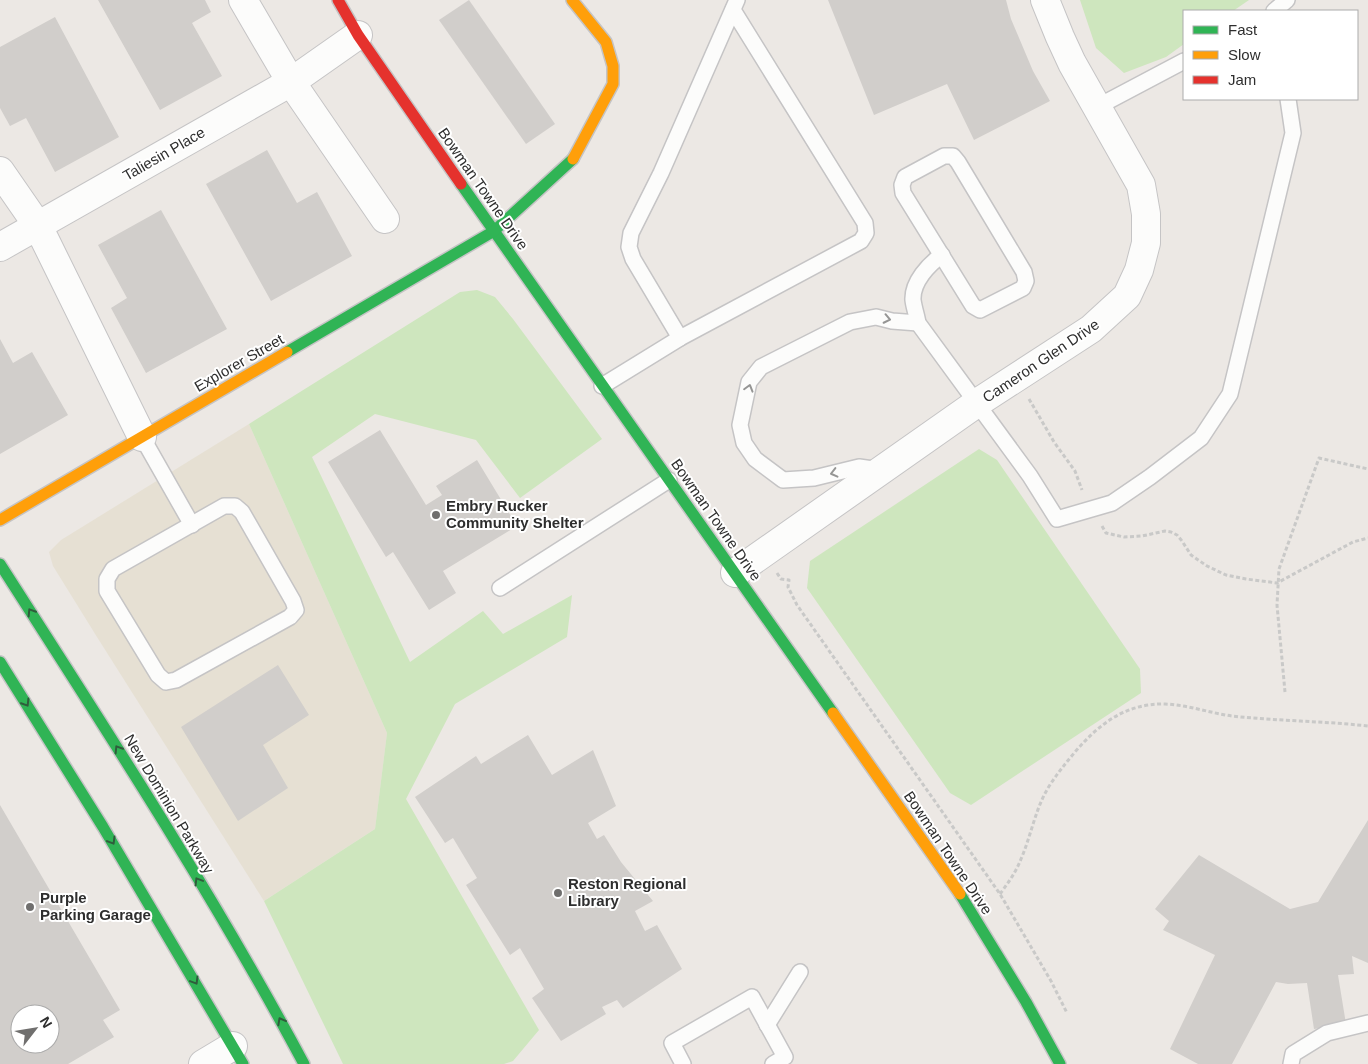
<svg xmlns="http://www.w3.org/2000/svg" width="1368" height="1064" viewBox="0 0 1368 1064" font-family="Arial,sans-serif">
<style>
.education{fill:#e6e0d3}
.green{fill:#cee6be}
.building{fill:#d1cecb;fill-rule:evenodd}
.lines{fill:none;stroke-linecap:round;stroke-linejoin:round}
.lane-casing{stroke:#c5c4c5;stroke-width:18}
.street-casing{stroke:#c5c4c5;stroke-width:30}
.fast-casing{stroke:#c5c4c5;stroke-width:14}
.slow-casing{stroke:#c5c4c5;stroke-width:14}
.jam-casing{stroke:#c5c4c5;stroke-width:14}
.path{stroke:#c9c9c8;stroke-width:3;stroke-dasharray:4 2.5;stroke-linecap:butt}
.lane{stroke:#fcfcfb;stroke-width:15}
.street{stroke:#fcfcfb;stroke-width:28}
.fast{stroke:#30b455;stroke-width:11}
.slow{stroke:#ff9f0a;stroke-width:11}
.jam{stroke:#e5322d;stroke-width:11}
.oneway{stroke:#959594}
.oneway2{stroke:#2f5d3c}
.poi-dot{fill:#706f6e;stroke:#fff;stroke-width:2}
.labels{text-anchor:middle;stroke-width:4;stroke-linejoin:round;paint-order:stroke}
.street-label{font-size:15px;fill:#2e2e2e;stroke:#fff}
.poi-label{font-size:15px;font-weight:bold;fill:#2e2e2e;stroke:#fff;text-anchor:start}
</style>
<rect width="100%" height="100%" fill="#ece8e4"/>
<path class="education" d="M 249,424 L 387,733 L 375,829 L 264,901 L 97,637 L 53,566 L 49,552 L 61,540 Z"/>
<g class="green">
<path d="M 1080,0 L 1249,0 L 1233,11 L 1184,11 L 1184,44 L 1166,57 L 1124,73 L 1096,48 Z"/>
<path d="M 477,290 L 495,297 L 513,319 L 602,439 L 520,498 L 476,440 L 375,414 L 312,457 L 410,662 L 483,611 L 503,634 L 572,595 L 567,637 L 455,704 L 406,799 L 539,1030 L 513,1061 L 504,1064 L 343,1064 L 264,901 L 375,829 L 387,733 L 249,424 L 460,292 Z"/>
<path d="M 979,449 L 997,460 L 1140,669 L 1141,693 L 971,805 L 950,793 L 807,588 L 810,561 Z"/>
</g>
<g class="building">
<path d="M 98,0 L 205,0 L 211,12 L 192,23 L 222,76 L 160,110 Z"/>
<path d="M 469,0 L 555,124 L 526,144 L 439,20 Z"/>
<path d="M 828,0 L 1006,0 L 1011,19 L 1033,71 L 1050,101 L 974,140 L 947,84 L 874,115 Z"/>
<path d="M 55,17 L 119,137 L 55,172 L 26,118 L 10,126 L 0,108 L 0,47 Z"/>
<path d="M 267,150 L 297,203 L 317,192 L 352,256 L 271,301 L 206,184 Z"/>
<path d="M 161,210 L 227,329 L 146,373 L 111,308 L 127,298 L 98,245 Z"/>
<path d="M 0,339 L 13,363 L 32,352 L 68,415 L 0,454 Z"/>
<path d="M 380,430 L 426,505 L 442,495 L 436,486 L 477,460 L 517,526 L 443,571 L 456,593 L 429,610 L 393,552 L 386,557 L 328,462 Z"/>
<path d="M 278,665 L 309,715 L 263,745 L 288,788 L 238,821 L 181,727 Z"/>
<path d="M 528,735 L 552,775 L 593,750 L 616,806 L 588,823 L 597,839 L 604,835 L 621,862 L 653,901 L 635,911 L 645,931 L 657,925 L 682,969 L 623,1008 L 617,1000 L 602,1007 L 606,1014 L 561,1041 L 532,998 L 544,989 L 520,948 L 510,955 L 466,885 L 477,878 L 453,838 L 445,843 L 415,797 L 476,756 L 481,764 Z"/>
<path d="M 0,805 L 120,1010 L 103,1020 L 114,1037 L 68,1064 L 0,1064 ZM 20,1014 L 50,1014 L 50,1044 L 20,1044 Z"/>
<path d="M 1368,820 L 1368,963 L 1352,956 L 1354,974 L 1338,975 L 1346,1024 L 1314,1029 L 1307,983 L 1288,984 L 1276,982 L 1232,1064 L 1198,1064 L 1170,1049 L 1215,955 L 1163,930 L 1169,921 L 1155,909 L 1199,855 L 1290,909 L 1318,902 Z"/>
</g>
<g class="lines">
<g class="lane-casing">
<g id="lane">
<path d="M 1274,11 L 1287,0"/>
<path d="M 1097,107 L 1184,61"/>
<path d="M 944,156 L 953,156 L 958,162 L 1024,272 L 1026,281 L 1023,288 L 980,310 L 973,306 L 903,193 L 902,185 L 905,177 Z"/>
<path d="M 942,255 C 929,264 912,282 913,300 C 914,308 917,316 918,323 L 1030,476 L 1057,519 L 1112,503 L 1150,477 L 1201,438 L 1230,394 L 1293,133 L 1288,99"/>
<path d="M 680,338 L 861,241 L 866,233 L 865,223 L 733,10"/>
<path d="M 602,386 L 680,338 L 633,259 L 629,247 L 631,233 L 661,173 L 737,0"/>
<path d="M 142,437 L 192,525"/>
<path d="M 880,470 L 859,467 L 814,478 L 783,480 L 755,459 L 744,443 L 740,425 L 749,382 L 761,367 L 850,322 L 876,317 L 892,321 L 918,323"/>
<path d="M 224,506 L 235,506 L 242,512 L 293,601 L 296,610 L 290,617 L 176,680 L 166,682 L 158,675 L 107,591 L 107,579 L 113,569 Z"/>
<path d="M 500,588 L 669,480"/>
<path d="M 767,1025 L 800,972"/>
<path d="M 683,1064 L 672,1043 L 752,997 L 785,1057 L 773,1064"/>
<path d="M 1291,1064 L 1293,1054 L 1327,1033 L 1368,1023"/>
</g>
</g>
<g class="street-casing">
<g id="street">
<path d="M 243,0 L 291,82 L 385,219"/>
<path d="M 0,171 L 38,226 L 142,437"/>
<path d="M 0,247 L 291,82 L 358,35"/>
<path d="M 735,573 L 977,403 L 1091,329 L 1127,296 L 1139,270 L 1146,243 L 1146,214 L 1141,185 L 1072,63 L 1060,37 L 1045,0"/>
<path d="M 203,1064 L 233,1046"/>
</g>
</g>
<g class="fast-casing">
<g id="fast">
<path d="M 461,184 L 833,713"/>
<path d="M 287,352 L 494,231 L 573,159"/>
<path d="M 0,564 C 105,728 212,892 304,1064"/>
<path d="M 0,662 L 103,827 L 243,1064"/>
<path d="M 960,894 L 1026,1002 L 1060,1064"/>
</g>
</g>
<g class="slow-casing">
<g id="slow">
<path d="M 572,0 L 606,42 L 613,66 L 613,84 L 573,159"/>
<path d="M 0,520 L 287,352"/>
<path d="M 833,713 L 960,894"/>
</g>
</g>
<g class="jam-casing">
<path id="jam" d="M 338,0 L 358,35 L 461,184"/>
</g>
<g class="path">
<path d="M 1029,399 L 1054,442 L 1075,471 L 1082,490"/>
<path d="M 1102,526 L 1106,533 L 1124,537 L 1142,536 L 1165,531 L 1171,532 L 1177,535 L 1182,541 L 1191,555 L 1207,566 L 1226,575 L 1246,579 L 1277,583 L 1353,542 L 1368,538"/>
<path d="M 777,573 L 781,579 L 789,580 L 788,587 L 797,605 L 1000,894 L 1051,981 L 1067,1013"/>
<path d="M 1285,692 L 1277,605 L 1279,569 L 1319,458 L 1368,469"/>
<path d="M 1000,894 C 1008,883 1016,872 1021,859 C 1031,836 1035,810 1048,788 C 1056,775 1065,764 1075,752 C 1099,724 1126,703 1165,704 C 1188,705 1210,713 1232,716 C 1277,721 1323,721 1368,726"/>
</g>
<use href="#lane" class="lane"/>
<use href="#street" class="street"/>
<use href="#fast" class="fast"/>
<use href="#slow" class="slow"/>
<use href="#jam" class="jam"/>
</g>
<defs><path id="oneway-chevron" d="M-2-3.5L2.5 0L-2 3.5" fill="none" stroke-width="1.6" stroke-linecap="round" stroke-linejoin="round" transform="scale(1.25)"/></defs>
<g class="oneway">
<use href="#oneway-chevron" transform="translate(887 319) rotate(12)"/>
<use href="#oneway-chevron" transform="translate(749 388) rotate(-74)"/>
<use href="#oneway-chevron" transform="translate(834 473) rotate(166)"/>
</g>
<g class="oneway2">
<use href="#oneway-chevron" transform="translate(31 612) rotate(-122)"/>
<use href="#oneway-chevron" transform="translate(26 703) rotate(58)"/>
<use href="#oneway-chevron" transform="translate(118 749) rotate(-122)"/>
<use href="#oneway-chevron" transform="translate(112 841) rotate(59)"/>
<use href="#oneway-chevron" transform="translate(198 881) rotate(-121)"/>
<use href="#oneway-chevron" transform="translate(195 981) rotate(59)"/>
<use href="#oneway-chevron" transform="translate(281 1021) rotate(-118)"/>
</g>
<g class="poi-dot">
<circle cx="436" cy="515" r="5"/>
<circle cx="558" cy="893" r="5"/>
<circle cx="30" cy="907" r="5"/>
</g>
<g class="labels">
<g class="street-label">
<text transform="translate(164 154) rotate(-30)" y="5">Taliesin Place</text>
<text transform="translate(483 189) rotate(55)" y="5">Bowman Towne Drive</text>
<text transform="translate(1041 361) rotate(-34)" y="5">Cameron Glen Drive</text>
<text transform="translate(239 363) rotate(-30)" y="5">Explorer Street</text>
<text transform="translate(716 520) rotate(55)" y="5">Bowman Towne Drive</text>
<text transform="translate(169 804) rotate(59)" y="5">New Dominion Parkway</text>
<text transform="translate(948 853) rotate(56)" y="5">Bowman Towne Drive</text>
</g>
<g class="poi-label">
<text x="446" y="511">Embry Rucker<tspan x="446" dy="17">Community Shelter</tspan></text>
<text x="568" y="889">Reston Regional<tspan x="568" dy="17">Library</tspan></text>
<text x="40" y="903">Purple<tspan x="40" dy="17">Parking Garage</tspan></text>
</g>
</g>
<rect x="1183" y="10" width="175" height="90" fill="#ffffff" stroke="#ababab"/>
<rect x="1193" y="26" width="25" height="8" fill="#30b455" stroke="#ababab"/>
<text x="1228" y="35" font-size="15" fill="#2e2e2e">Fast</text>
<rect x="1193" y="51" width="25" height="8" fill="#ff9f0a" stroke="#ababab"/>
<text x="1228" y="60" font-size="15" fill="#2e2e2e">Slow</text>
<rect x="1193" y="76" width="25" height="8" fill="#e5322d" stroke="#ababab"/>
<text x="1228" y="85" font-size="15" fill="#2e2e2e">Jam</text>
<g transform="translate(35 1029) rotate(59)"><circle r="24" fill="#ffffff" stroke="#ababab"/>
<path d="M0-4L9 19L0 12L-9 19Z" fill="#706f6e"/>
<text y="-8" font-size="14" font-weight="bold" text-anchor="middle" fill="#2e2e2e">N</text>
</g>
</svg>
